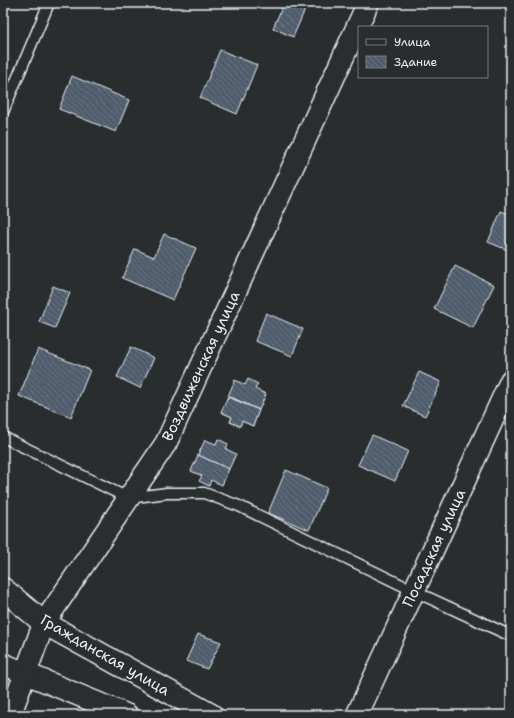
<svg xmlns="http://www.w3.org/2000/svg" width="514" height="718" viewBox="0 0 514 718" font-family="'Shantell Sans',sans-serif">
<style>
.building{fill:url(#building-back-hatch);stroke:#e8f1f8}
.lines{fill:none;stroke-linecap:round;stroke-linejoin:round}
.lane-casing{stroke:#e8f1f8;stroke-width:13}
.street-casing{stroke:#e8f1f8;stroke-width:24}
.secondary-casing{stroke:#e8f1f8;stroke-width:25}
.lane{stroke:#2a2d2e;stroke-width:10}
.street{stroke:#2a2d2e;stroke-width:21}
.secondary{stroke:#2a2d2e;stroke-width:22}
.labels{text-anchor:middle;stroke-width:3;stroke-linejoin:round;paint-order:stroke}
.street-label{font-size:15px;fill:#e8f1f8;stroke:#2a2d2e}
</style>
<defs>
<pattern id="building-back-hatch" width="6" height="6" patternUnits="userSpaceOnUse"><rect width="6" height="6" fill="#505c6c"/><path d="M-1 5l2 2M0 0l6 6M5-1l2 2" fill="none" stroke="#697482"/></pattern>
</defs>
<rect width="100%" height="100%" fill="#2a2d2e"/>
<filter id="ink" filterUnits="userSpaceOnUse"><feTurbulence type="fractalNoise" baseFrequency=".025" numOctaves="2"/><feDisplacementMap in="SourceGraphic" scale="8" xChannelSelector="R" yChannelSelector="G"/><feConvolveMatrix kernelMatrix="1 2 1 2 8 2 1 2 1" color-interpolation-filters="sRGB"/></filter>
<g filter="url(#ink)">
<g class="building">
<path d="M 284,3 L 303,3 L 307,5 L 293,37 L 273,28 Z"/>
<path d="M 220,50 L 257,65 L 237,114 L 200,98 Z"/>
<path d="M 72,76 L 129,100 L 116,132 L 59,109 Z"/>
<path d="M 501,211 L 511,215 L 510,251 L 488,242 Z"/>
<path d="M 164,234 L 196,248 L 173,300 L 122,278 L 135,249 L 154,257 Z"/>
<path d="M 455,266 L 494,285 L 473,328 L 434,309 Z"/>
<path d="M 53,286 L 70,293 L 55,328 L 39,322 Z"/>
<path d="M 266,313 L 303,329 L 292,356 L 255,341 Z"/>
<path d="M 131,347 L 154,358 L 140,388 L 117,377 Z"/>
<path d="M 38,349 L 90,370 L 71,417 L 19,396 Z"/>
<path d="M 419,372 L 441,382 L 425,416 L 403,406 Z"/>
<path d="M 248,379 L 258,384 L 255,389 L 266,394 L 259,410 L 228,396 L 235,380 L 245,385 Z"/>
<path d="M 228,396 L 259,410 L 253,426 L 242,421 L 240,426 L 230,422 L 232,417 L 221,412 Z"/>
<path d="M 228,397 L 259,410 L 253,426 L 242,421 L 240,426 L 230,422 L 232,417 L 221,412 Z"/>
<path d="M 372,435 L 408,451 L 395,481 L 358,465 Z"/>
<path d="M 218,439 L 228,444 L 226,449 L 236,454 L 229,469 L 198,455 L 205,440 L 216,444 Z"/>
<path d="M 198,455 L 229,469 L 222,485 L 211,480 L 209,486 L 199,481 L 202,476 L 191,471 Z"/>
<path d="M 286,470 L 327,488 L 309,530 L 268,513 Z"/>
<path d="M 198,634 L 221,642 L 207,669 L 186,661 Z"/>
</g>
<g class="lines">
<g class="lane-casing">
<g id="lane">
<path d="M 3,112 L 49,3"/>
<path d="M 3,437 L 128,498 L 167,493 L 204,493 L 239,506 L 414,591 L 511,636"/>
</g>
</g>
<g class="street-casing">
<g id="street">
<path d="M 3,664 L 127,715"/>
<path d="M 10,715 L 44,623 L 166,443 L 368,3"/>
<path d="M 357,715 L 511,380"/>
</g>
</g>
<g class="secondary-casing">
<path id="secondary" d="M 3,589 L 44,623 L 211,715"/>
</g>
<use href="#lane" class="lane"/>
<use href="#street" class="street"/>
<use href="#secondary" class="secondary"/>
</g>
</g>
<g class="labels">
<g class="street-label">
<text transform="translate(201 366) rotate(-65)" y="5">Воздвиженская улица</text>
<text transform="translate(434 548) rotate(-65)" y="5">Посадская улица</text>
<text transform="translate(105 655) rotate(30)" y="5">Гражданская улица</text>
</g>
</g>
<rect width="514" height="718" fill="none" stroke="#2a2d2e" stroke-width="16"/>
<rect x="8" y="8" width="498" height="702" fill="none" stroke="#e8f1f8" stroke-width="1.5" filter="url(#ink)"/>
<rect x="358" y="26" width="130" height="52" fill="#2a2d2e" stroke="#767b7f"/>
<rect x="366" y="39" width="20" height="6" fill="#2a2d2e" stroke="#767b7f"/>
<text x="394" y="46" font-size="12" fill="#e8f1f8">Улица</text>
<rect x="366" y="56" width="20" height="12" fill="url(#building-back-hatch)" stroke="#767b7f"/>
<text x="394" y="66" font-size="12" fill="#e8f1f8">Здание</text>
</svg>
